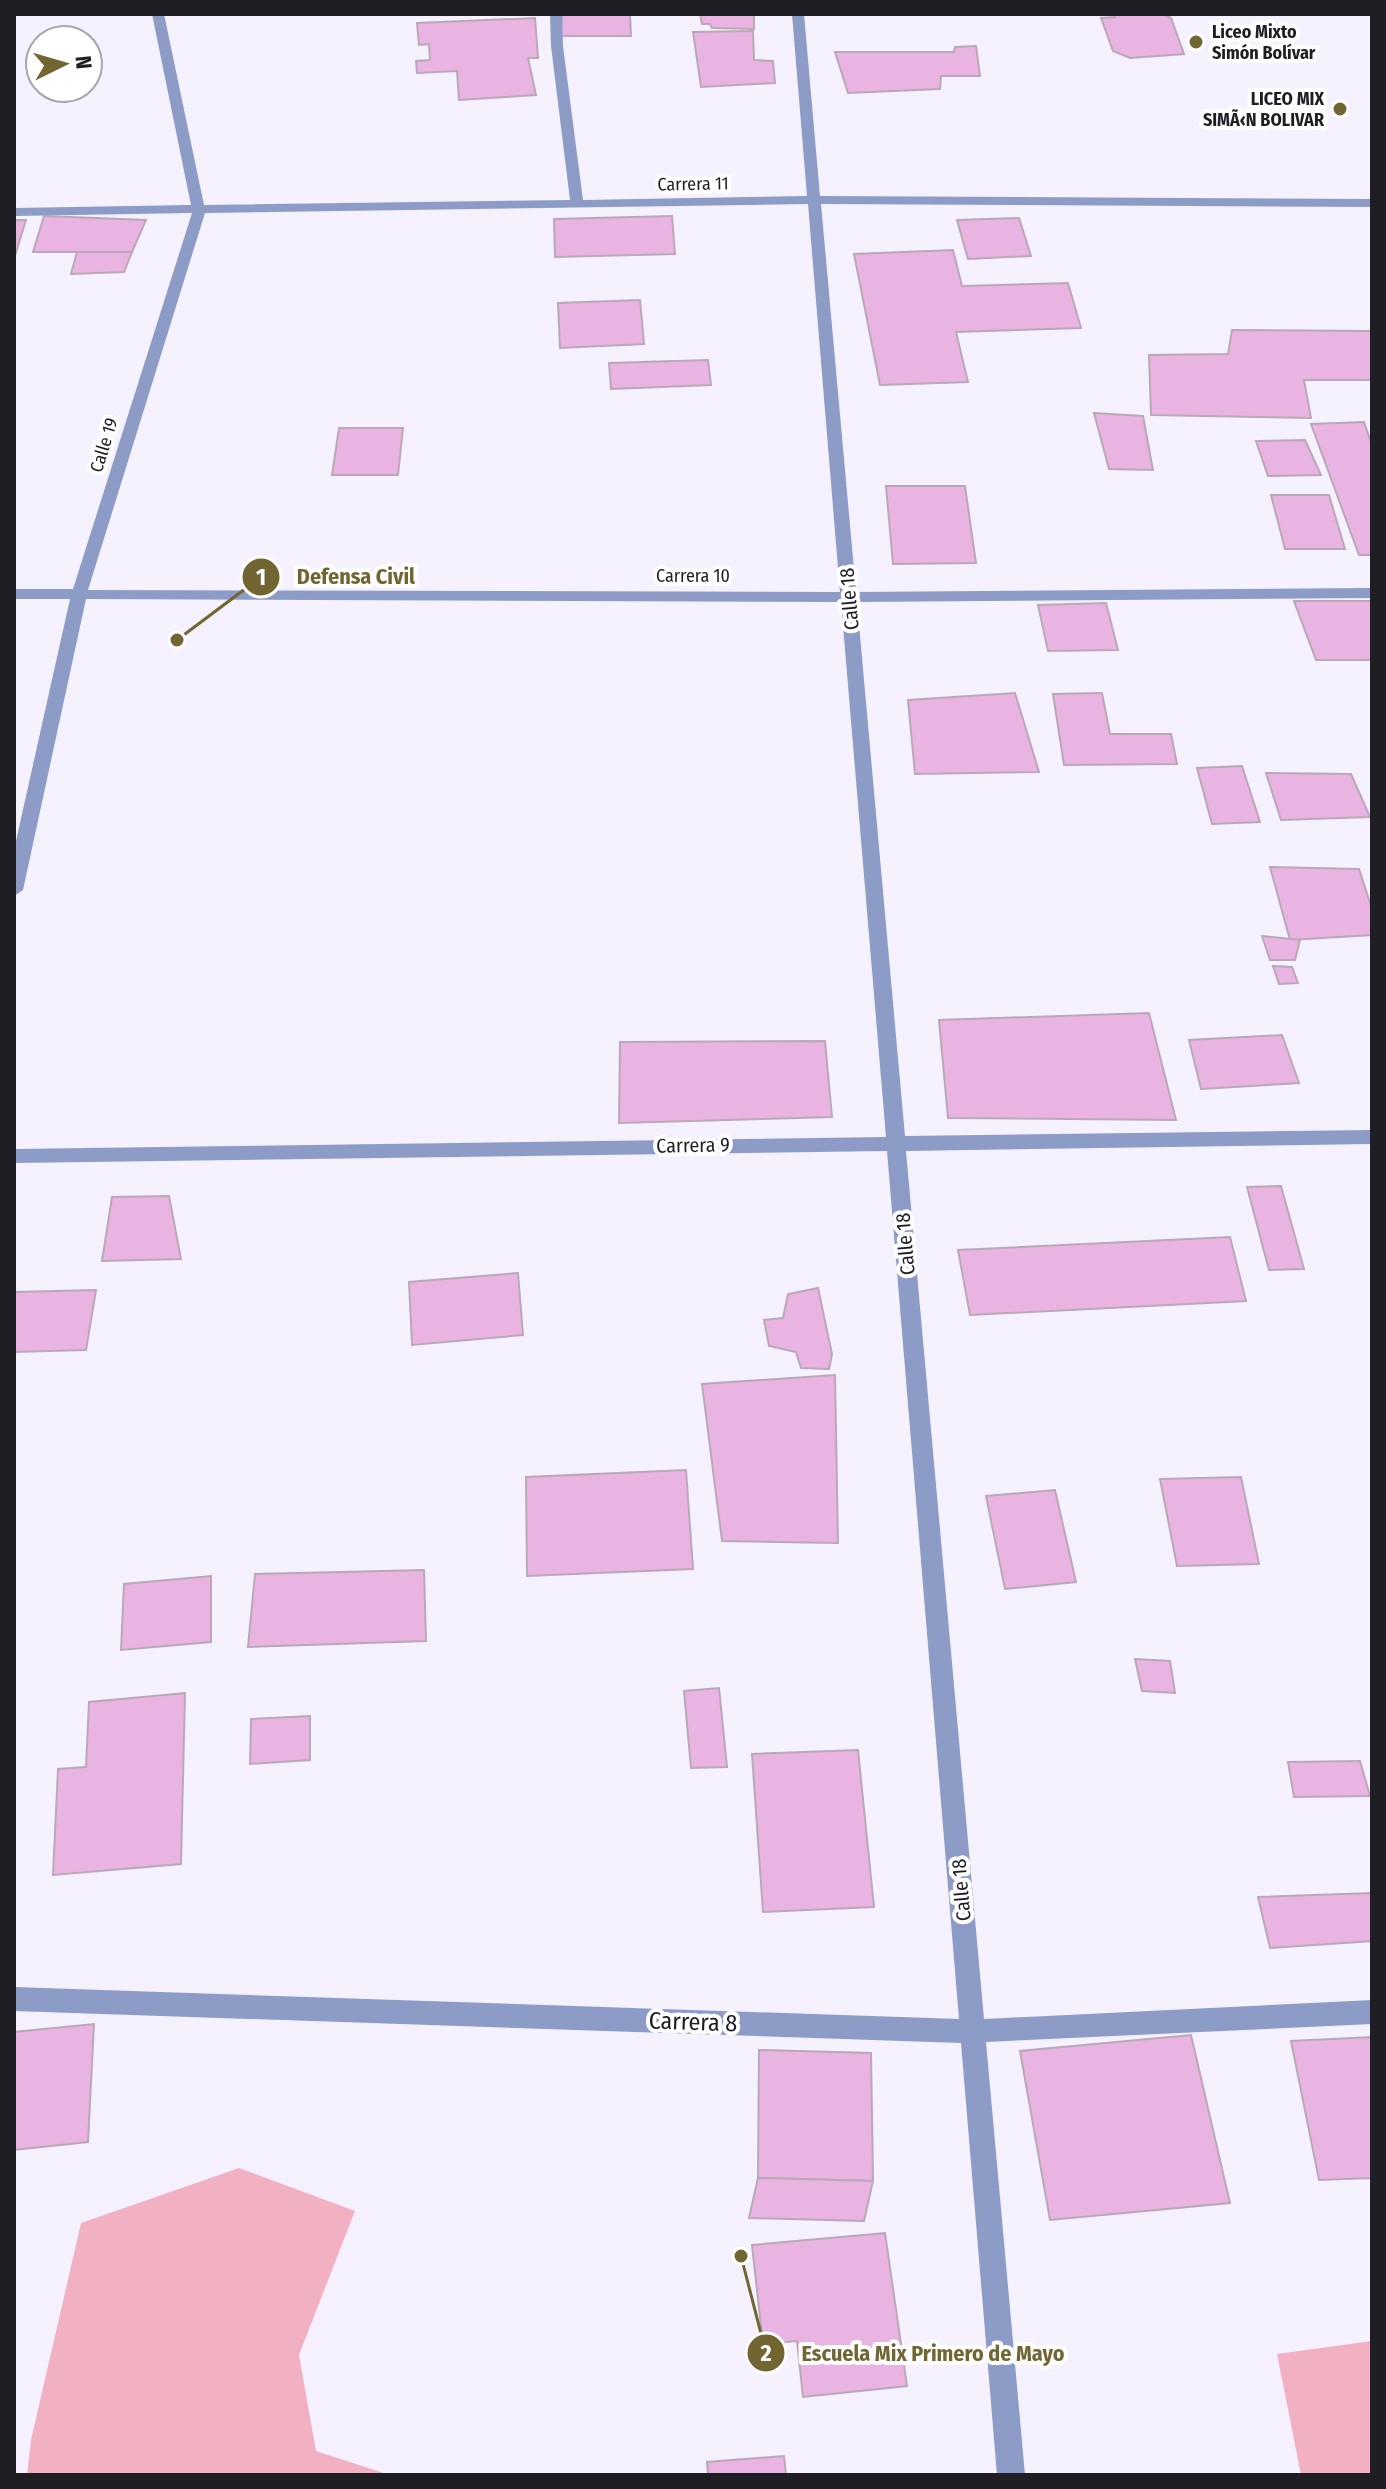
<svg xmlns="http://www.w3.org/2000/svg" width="1386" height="2489" viewBox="0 0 1386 2489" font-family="'Fira Sans Condensed',sans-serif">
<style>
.green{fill:#f2b1c2}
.building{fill:#e9b4e2;stroke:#baa8b7;stroke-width:2}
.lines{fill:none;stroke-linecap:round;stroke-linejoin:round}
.minor{fill:#8c9cc7;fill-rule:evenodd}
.poi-dot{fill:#716532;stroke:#fff;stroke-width:3}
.labels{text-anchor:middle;stroke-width:8;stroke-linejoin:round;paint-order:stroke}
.far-poi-label{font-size:18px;font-weight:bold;fill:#201e25;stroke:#fff;text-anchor:start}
.far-street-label{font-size:18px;fill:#201e25;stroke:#fff}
.street-label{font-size:20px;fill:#201e25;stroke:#fff}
.near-street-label{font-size:24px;fill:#201e25;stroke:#fff}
.leader{fill:none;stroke:#716532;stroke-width:3}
.callout-dot{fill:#716532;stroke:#fff;stroke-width:3}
.mark-label{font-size:24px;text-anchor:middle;font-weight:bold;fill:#fff}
.callout-label{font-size:22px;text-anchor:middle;font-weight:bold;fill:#716532;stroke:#fff;stroke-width:8;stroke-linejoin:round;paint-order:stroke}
</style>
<rect width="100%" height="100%" fill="#f5f1fe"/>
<g class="green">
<path d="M 239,2168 L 355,2211 L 299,2355 L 316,2451 L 390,2475 L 27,2475 L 31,2440 L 81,2223 Z"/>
<path d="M 1372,2341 L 1372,2475 L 1301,2475 L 1277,2354 Z"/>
</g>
<g class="building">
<path d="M 562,14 L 630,14 L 631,36 L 560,36 Z"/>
<path d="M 700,14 L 754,14 L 754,29 L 712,28 L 710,24 L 702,24 Z"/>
<path d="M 1114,14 L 1163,14 L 1171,18 L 1184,54 L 1130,58 L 1113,51 L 1101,18 L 1115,17 Z"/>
<path d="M 535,18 L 538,58 L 528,58 L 536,95 L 459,100 L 457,71 L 417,73 L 416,61 L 430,60 L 429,44 L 419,45 L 417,23 Z"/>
<path d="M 753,31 L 754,60 L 773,61 L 775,83 L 701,87 L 693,32 Z"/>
<path d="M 976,46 L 980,76 L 941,76 L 940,89 L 848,93 L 835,52 L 954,52 L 955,47 Z"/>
<path d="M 44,216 L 146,220 L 132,252 L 33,252 Z"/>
<path d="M 672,216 L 675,254 L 555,257 L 554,219 Z"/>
<path d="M 1019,218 L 1031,256 L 968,259 L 957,220 Z"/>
<path d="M 14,220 L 26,220 L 14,259 Z"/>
<path d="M 953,250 L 962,286 L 1068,283 L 1081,328 L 956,332 L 968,382 L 880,385 L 854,254 Z"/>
<path d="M 77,252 L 132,252 L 124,272 L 71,274 Z"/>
<path d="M 640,300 L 644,344 L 560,348 L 558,303 Z"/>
<path d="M 1232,330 L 1372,331 L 1372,380 L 1304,380 L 1311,418 L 1151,415 L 1149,355 L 1228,354 Z"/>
<path d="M 708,360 L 711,385 L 611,389 L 609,363 Z"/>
<path d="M 1094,413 L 1143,416 L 1153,470 L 1109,469 Z"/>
<path d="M 1364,422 L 1372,445 L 1372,555 L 1359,555 L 1311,424 Z"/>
<path d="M 339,428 L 403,428 L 398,475 L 332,475 Z"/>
<path d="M 1305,440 L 1321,475 L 1268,476 L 1256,441 Z"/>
<path d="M 886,486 L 965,486 L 976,563 L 893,564 Z"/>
<path d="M 1271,495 L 1329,495 L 1345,549 L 1285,549 Z"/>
<path d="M 1294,601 L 1372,601 L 1372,660 L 1316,660 Z"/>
<path d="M 1106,603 L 1118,650 L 1048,651 L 1038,605 Z"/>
<path d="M 1015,693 L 1039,772 L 915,774 L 908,700 Z"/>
<path d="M 1102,693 L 1110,734 L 1171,734 L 1177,764 L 1064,765 L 1053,694 Z"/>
<path d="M 1242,766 L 1260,822 L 1212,824 L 1197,768 Z"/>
<path d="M 1266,773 L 1351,774 L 1370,817 L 1281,820 Z"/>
<path d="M 1270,867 L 1359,869 L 1372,909 L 1372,935 L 1290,940 Z"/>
<path d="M 1262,936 L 1300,940 L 1295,960 L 1270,960 Z"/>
<path d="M 1273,966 L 1292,967 L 1298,983 L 1279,984 Z"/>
<path d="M 1149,1013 L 1176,1120 L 948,1118 L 939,1020 Z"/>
<path d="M 1282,1035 L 1299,1083 L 1201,1089 L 1189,1040 Z"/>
<path d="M 825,1041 L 832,1117 L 619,1123 L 620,1042 Z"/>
<path d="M 1281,1186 L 1304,1269 L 1269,1270 L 1247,1187 Z"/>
<path d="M 169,1196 L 181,1259 L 102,1261 L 112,1197 Z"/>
<path d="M 1230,1237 L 1246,1301 L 970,1315 L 958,1250 Z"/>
<path d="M 518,1273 L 523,1335 L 412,1345 L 409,1282 Z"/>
<path d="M 818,1288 L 832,1354 L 829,1369 L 801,1368 L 796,1352 L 769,1346 L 764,1320 L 783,1318 L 788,1294 Z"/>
<path d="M 96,1290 L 86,1350 L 14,1352 L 14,1292 Z"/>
<path d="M 835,1375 L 838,1543 L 722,1541 L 702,1384 Z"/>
<path d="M 686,1470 L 693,1569 L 527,1576 L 526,1477 Z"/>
<path d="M 1241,1477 L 1259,1564 L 1177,1566 L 1160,1479 Z"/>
<path d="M 1055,1490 L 1076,1582 L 1005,1589 L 986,1496 Z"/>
<path d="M 424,1570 L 426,1641 L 248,1647 L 255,1574 Z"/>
<path d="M 211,1576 L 211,1642 L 121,1650 L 124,1584 Z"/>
<path d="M 1135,1659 L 1170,1661 L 1175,1693 L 1142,1691 Z"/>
<path d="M 719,1688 L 727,1767 L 691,1768 L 684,1691 Z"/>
<path d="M 185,1693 L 181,1864 L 53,1875 L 58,1769 L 86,1767 L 89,1702 Z"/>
<path d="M 310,1716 L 310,1760 L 250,1764 L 251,1719 Z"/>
<path d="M 858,1750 L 874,1907 L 763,1912 L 752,1754 Z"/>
<path d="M 1360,1761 L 1370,1796 L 1294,1797 L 1288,1762 Z"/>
<path d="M 1372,1893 L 1372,1941 L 1270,1948 L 1258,1897 Z"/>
<path d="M 94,2024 L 88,2142 L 14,2150 L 14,2032 Z"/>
<path d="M 1191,2035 L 1230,2203 L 1050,2220 L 1020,2051 Z"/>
<path d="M 1372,2037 L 1372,2178 L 1319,2180 L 1291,2041 Z"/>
<path d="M 759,2050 L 871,2053 L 873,2181 L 758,2178 Z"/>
<path d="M 758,2178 L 873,2181 L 864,2221 L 749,2218 Z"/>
<path d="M 885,2233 L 907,2386 L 803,2397 L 797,2341 L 763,2344 L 752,2245 Z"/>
<path d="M 784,2456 L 786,2475 L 708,2475 L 707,2462 Z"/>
</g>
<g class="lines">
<path class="minor" d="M 152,14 L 164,14 L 204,205 L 570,200 L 551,46 L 550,14 L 562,14 L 563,46 L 583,200 L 807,196 L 792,14 L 804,14 L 820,196 L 1372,199 L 1372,207 L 821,204 L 856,592 L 1372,588 L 1372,598 L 857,602 L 905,1136 L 1372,1130 L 1372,1144 L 906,1151 L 984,2019 L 1372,2000 L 1372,2024 L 986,2042 L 1025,2475 L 997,2475 L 961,2043 L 14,2011 L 14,1987 L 959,2019 L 887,1151 L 14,1163 L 14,1149 L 886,1137 L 841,602 L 86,599 L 23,890 L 14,896 L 14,850 L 70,599 L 14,599 L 14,589 L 73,589 L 192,213 L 14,216 L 14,208 L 191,205 ZM 808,204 L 840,592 L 88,590 L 205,213 Z"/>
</g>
<g class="poi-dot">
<circle cx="1196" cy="42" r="8"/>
<circle cx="1340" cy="109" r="8"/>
</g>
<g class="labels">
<g class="far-poi-label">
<text x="1212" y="38">Liceo Mixto<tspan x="1212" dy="21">Simón Bolívar</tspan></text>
<text x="1324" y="105" text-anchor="end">LICEO MIX<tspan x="1324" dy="21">SIMÃ‹N BOLIVAR</tspan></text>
</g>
<g class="far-street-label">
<text transform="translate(693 184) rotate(-1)" y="6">Carrera 11</text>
<text transform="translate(104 445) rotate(-73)" y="6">Calle 19</text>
<text x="693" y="582">Carrera 10</text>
</g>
<g class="street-label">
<text transform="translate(849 599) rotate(-95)" y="7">Calle 18</text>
<text transform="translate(693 1145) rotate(-1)" y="7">Carrera 9</text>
<text transform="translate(905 1244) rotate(-95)" y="7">Calle 18</text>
<text transform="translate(961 1890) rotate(-95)" y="7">Calle 18</text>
</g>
<g class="near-street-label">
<text transform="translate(693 2022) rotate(2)" y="8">Carrera 8</text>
</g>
</g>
<path class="leader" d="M177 640L261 577M741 2256L766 2353"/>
<g class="callout-dot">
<circle cx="177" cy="640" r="8"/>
<circle cx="741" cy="2256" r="8"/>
<circle cx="261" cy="577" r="20"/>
<circle cx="766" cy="2353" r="20"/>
</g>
<g class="mark-label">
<text x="261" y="585">1</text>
<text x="766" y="2361">2</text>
</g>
<g class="callout-label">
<text x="356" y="584">Defensa Civil</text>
<text x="933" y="2361">Escuela Mix Primero de Mayo</text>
</g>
<rect width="1386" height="2489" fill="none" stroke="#201e25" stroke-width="32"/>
<g transform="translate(64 64) rotate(85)"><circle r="38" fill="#ffffff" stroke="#a6a5a8" stroke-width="2"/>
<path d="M0-6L14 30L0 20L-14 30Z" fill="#716532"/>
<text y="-12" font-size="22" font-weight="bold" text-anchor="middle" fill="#201e25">N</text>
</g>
</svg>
